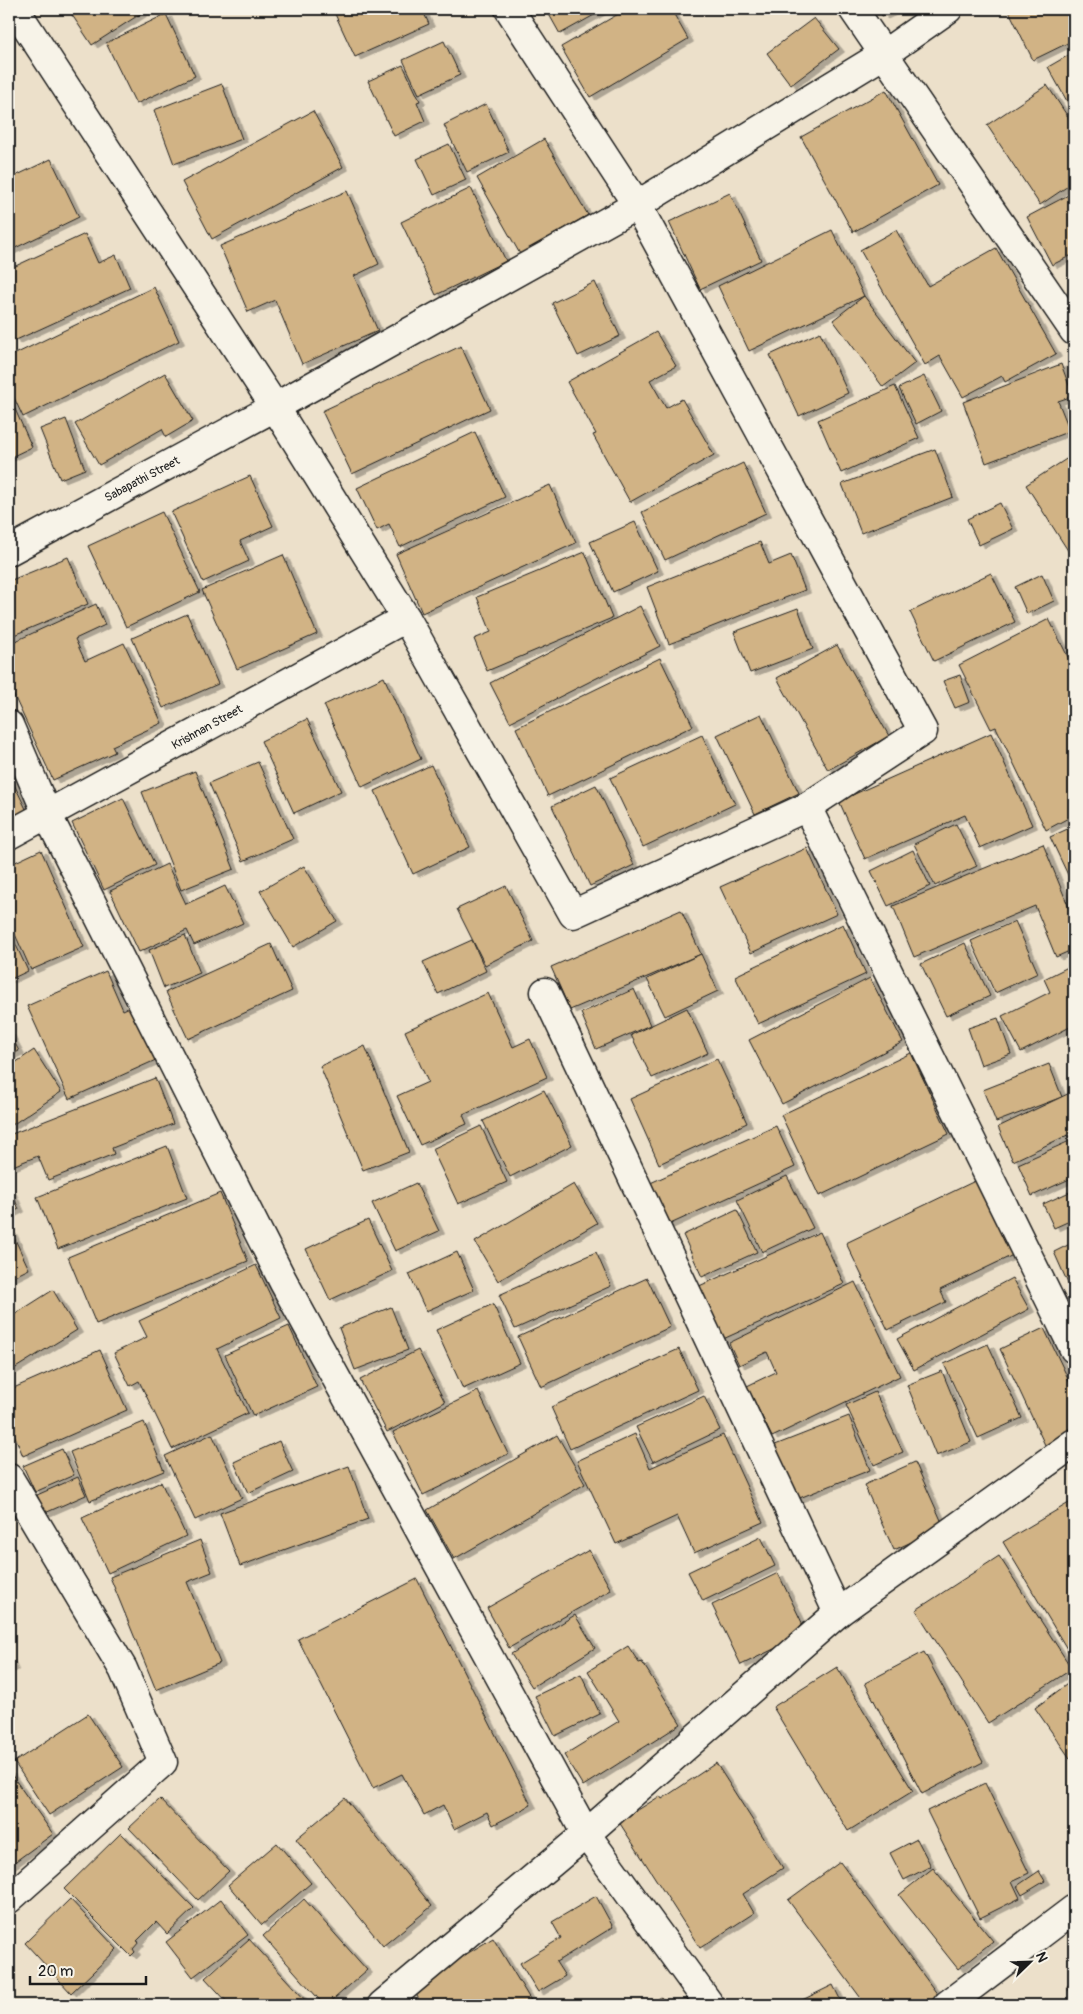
<svg xmlns="http://www.w3.org/2000/svg" width="1083" height="2014" viewBox="0 0 1083 2014" font-family="Pangolin,sans-serif">
<style>
.building{fill:#d1b385;stroke:#1c1c1c;filter:url(#shadow)}
.lines{fill:none;stroke-linecap:round;stroke-linejoin:round}
.minor-casing{stroke:#1c1c1c;stroke-width:31}
.minor{stroke:#f7f3e8;stroke-width:28}
.labels{text-anchor:middle;stroke-width:4;stroke-linejoin:round;paint-order:stroke}
.street-label{font-size:12px;fill:#1c1c1c;stroke:#f7f3e8}
</style>
<defs>
<filter id="shadow"><feDropShadow dx="5.5" dy="3" stdDeviation="0" flood-color="#0004"/></filter>
</defs>
<rect width="100%" height="100%" fill="#ece0ca"/>
<filter id="ink" filterUnits="userSpaceOnUse"><feTurbulence type="fractalNoise" baseFrequency=".02" numOctaves="2"/><feDisplacementMap in="SourceGraphic" scale="10" xChannelSelector="R" yChannelSelector="G"/><feConvolveMatrix kernelMatrix="1 2 1 2 8 2 1 2 1" color-interpolation-filters="sRGB"/></filter>
<g filter="url(#ink)">
<g class="building">
<path d="M 68,9 L 148,9 L 92,45 Z"/>
<path d="M 347,9 L 422,9 L 429,24 L 355,57 L 335,14 Z"/>
<path d="M 546,9 L 605,9 L 560,34 Z"/>
<path d="M 627,9 L 671,9 L 688,39 L 590,97 L 561,47 Z"/>
<path d="M 879,9 L 898,9 L 882,16 Z"/>
<path d="M 1008,9 L 1074,9 L 1074,40 L 1033,60 Z"/>
<path d="M 166,14 L 195,76 L 136,104 L 106,43 Z"/>
<path d="M 814,18 L 839,49 L 791,85 L 767,53 Z"/>
<path d="M 444,41 L 460,75 L 419,94 L 403,60 Z"/>
<path d="M 1074,52 L 1074,111 L 1073,112 L 1048,67 Z"/>
<path d="M 403,65 L 420,101 L 417,102 L 425,121 L 394,136 L 368,81 Z"/>
<path d="M 222,84 L 242,139 L 174,164 L 154,110 Z"/>
<path d="M 1047,85 L 1074,126 L 1074,182 L 1040,205 L 987,125 Z"/>
<path d="M 886,90 L 938,185 L 853,232 L 801,137 Z"/>
<path d="M 486,104 L 509,152 L 467,172 L 444,125 Z"/>
<path d="M 313,111 L 343,167 L 212,239 L 182,182 Z"/>
<path d="M 544,139 L 588,215 L 520,254 L 477,178 Z"/>
<path d="M 449,144 L 466,180 L 434,195 L 417,159 Z"/>
<path d="M 51,159 L 79,217 L 9,251 L 9,179 Z"/>
<path d="M 471,188 L 506,261 L 436,295 L 401,222 Z"/>
<path d="M 347,191 L 379,264 L 354,276 L 378,331 L 302,364 L 275,300 L 248,312 L 220,246 Z"/>
<path d="M 1074,192 L 1074,254 L 1052,265 L 1027,217 Z"/>
<path d="M 730,193 L 761,260 L 700,289 L 669,222 Z"/>
<path d="M 832,230 L 864,296 L 749,351 L 718,286 Z"/>
<path d="M 896,230 L 928,286 L 996,248 L 1056,354 L 1005,382 L 1002,376 L 963,397 L 940,356 L 925,365 L 860,250 Z"/>
<path d="M 85,234 L 98,263 L 116,255 L 130,288 L 14,341 L 9,329 L 9,269 Z"/>
<path d="M 595,282 L 620,336 L 578,356 L 552,303 Z"/>
<path d="M 154,287 L 179,341 L 23,417 L 9,387 L 9,357 Z"/>
<path d="M 864,296 L 915,363 L 883,387 L 833,320 Z"/>
<path d="M 656,332 L 676,366 L 650,380 L 666,408 L 682,399 L 714,455 L 630,502 L 593,435 L 596,434 L 567,382 Z"/>
<path d="M 820,332 L 848,393 L 799,416 L 770,355 Z"/>
<path d="M 461,346 L 490,409 L 352,474 L 322,411 Z"/>
<path d="M 1061,364 L 1073,396 L 1058,401 L 1070,431 L 986,463 L 963,402 Z"/>
<path d="M 165,373 L 193,421 L 166,437 L 162,429 L 99,465 L 75,424 Z"/>
<path d="M 924,376 L 941,411 L 916,424 L 899,388 Z"/>
<path d="M 895,386 L 919,438 L 841,473 L 818,420 Z"/>
<path d="M 9,396 L 32,447 L 9,458 Z"/>
<path d="M 66,419 L 85,469 L 60,479 L 40,429 Z"/>
<path d="M 475,432 L 505,497 L 400,547 L 389,524 L 377,530 L 357,488 Z"/>
<path d="M 935,449 L 953,497 L 861,533 L 842,484 Z"/>
<path d="M 1074,454 L 1074,560 L 1026,485 Z"/>
<path d="M 743,463 L 766,513 L 665,560 L 642,512 Z"/>
<path d="M 250,476 L 273,526 L 240,541 L 249,561 L 203,582 L 171,512 Z"/>
<path d="M 550,485 L 576,543 L 422,613 L 396,554 Z"/>
<path d="M 1000,503 L 1013,529 L 979,545 L 967,519 Z"/>
<path d="M 162,512 L 200,592 L 126,627 L 88,546 Z"/>
<path d="M 635,522 L 658,571 L 613,592 L 590,542 Z"/>
<path d="M 760,542 L 769,564 L 791,555 L 805,590 L 669,644 L 647,587 Z"/>
<path d="M 585,552 L 612,618 L 487,671 L 474,639 L 491,632 L 477,597 Z"/>
<path d="M 283,555 L 317,634 L 237,669 L 202,590 Z"/>
<path d="M 68,557 L 88,604 L 9,637 L 9,581 Z"/>
<path d="M 991,573 L 1015,622 L 934,661 L 910,612 Z"/>
<path d="M 1042,574 L 1054,601 L 1027,614 L 1015,587 Z"/>
<path d="M 96,604 L 105,625 L 75,639 L 85,661 L 124,643 L 162,723 L 112,746 L 115,752 L 53,780 L 9,685 L 9,644 Z"/>
<path d="M 640,606 L 660,646 L 510,722 L 490,683 Z"/>
<path d="M 798,608 L 813,649 L 750,673 L 734,632 Z"/>
<path d="M 187,614 L 218,684 L 163,708 L 132,638 Z"/>
<path d="M 1049,619 L 1074,669 L 1074,815 L 1046,830 L 996,727 L 991,729 L 959,665 Z"/>
<path d="M 837,645 L 889,736 L 828,770 L 777,678 Z"/>
<path d="M 660,658 L 693,726 L 548,796 L 516,728 Z"/>
<path d="M 960,675 L 970,702 L 955,708 L 943,681 Z"/>
<path d="M 384,677 L 421,759 L 362,787 L 324,705 Z"/>
<path d="M 761,714 L 799,793 L 755,814 L 717,735 Z"/>
<path d="M 307,719 L 341,791 L 294,813 L 261,741 Z"/>
<path d="M 991,733 L 1032,825 L 980,848 L 965,815 L 865,859 L 839,801 Z"/>
<path d="M 702,735 L 735,804 L 643,847 L 610,778 Z"/>
<path d="M 258,762 L 293,839 L 243,861 L 209,783 Z"/>
<path d="M 431,765 L 470,847 L 413,874 L 375,791 Z"/>
<path d="M 195,771 L 234,869 L 181,890 L 142,792 Z"/>
<path d="M 9,774 L 27,811 L 9,820 Z"/>
<path d="M 596,785 L 634,865 L 590,886 L 552,806 Z"/>
<path d="M 123,798 L 155,865 L 104,890 L 72,823 Z"/>
<path d="M 956,824 L 977,866 L 935,886 L 914,844 Z"/>
<path d="M 1074,826 L 1074,875 L 1069,877 L 1050,837 Z"/>
<path d="M 1043,844 L 1074,920 L 1074,949 L 1056,957 L 1035,906 L 914,957 L 893,906 Z"/>
<path d="M 807,848 L 837,914 L 751,953 L 720,887 Z"/>
<path d="M 41,850 L 84,947 L 31,970 L 9,921 L 9,865 Z"/>
<path d="M 913,850 L 930,886 L 888,906 L 871,871 Z"/>
<path d="M 167,864 L 186,904 L 225,886 L 243,923 L 194,945 L 187,930 L 139,952 L 110,891 Z"/>
<path d="M 304,866 L 337,921 L 293,947 L 260,891 Z"/>
<path d="M 506,886 L 533,941 L 485,965 L 457,909 Z"/>
<path d="M 681,910 L 701,954 L 570,1010 L 551,967 Z"/>
<path d="M 1015,921 L 1038,973 L 995,993 L 971,941 Z"/>
<path d="M 843,924 L 866,974 L 758,1024 L 735,976 Z"/>
<path d="M 9,930 L 28,971 L 9,980 Z"/>
<path d="M 185,935 L 200,973 L 164,988 L 149,950 Z"/>
<path d="M 472,940 L 486,971 L 438,994 L 423,962 Z"/>
<path d="M 965,943 L 990,996 L 946,1016 L 921,964 Z"/>
<path d="M 271,944 L 292,991 L 188,1039 L 166,992 Z"/>
<path d="M 701,954 L 718,991 L 665,1016 L 647,979 Z"/>
<path d="M 1074,964 L 1074,1025 L 1021,1052 L 1002,1016 L 1050,992 L 1044,979 Z"/>
<path d="M 106,971 L 123,1010 L 134,1005 L 158,1059 L 69,1099 L 27,1006 Z"/>
<path d="M 870,978 L 903,1042 L 782,1104 L 749,1040 Z"/>
<path d="M 634,989 L 650,1025 L 596,1049 L 581,1013 Z"/>
<path d="M 488,993 L 513,1047 L 530,1039 L 547,1077 L 463,1115 L 467,1124 L 420,1145 L 397,1096 L 428,1082 L 405,1031 Z"/>
<path d="M 687,1008 L 708,1053 L 652,1078 L 631,1035 Z"/>
<path d="M 998,1018 L 1011,1054 L 981,1065 L 968,1028 Z"/>
<path d="M 9,1032 L 19,1051 L 9,1056 Z"/>
<path d="M 365,1046 L 409,1152 L 363,1170 L 320,1066 Z"/>
<path d="M 34,1050 L 61,1092 L 9,1127 L 9,1067 Z"/>
<path d="M 911,1053 L 949,1134 L 819,1196 L 781,1115 Z"/>
<path d="M 717,1059 L 747,1123 L 659,1164 L 630,1099 Z"/>
<path d="M 1049,1064 L 1062,1097 L 996,1122 L 983,1090 Z"/>
<path d="M 155,1078 L 173,1124 L 112,1148 L 114,1154 L 48,1180 L 38,1156 L 10,1167 L 9,1163 L 9,1135 Z"/>
<path d="M 544,1090 L 572,1145 L 510,1177 L 483,1121 Z"/>
<path d="M 1074,1091 L 1074,1132 L 1013,1161 L 998,1127 Z"/>
<path d="M 481,1126 L 507,1182 L 458,1204 L 432,1149 Z"/>
<path d="M 776,1126 L 795,1167 L 666,1226 L 646,1185 Z"/>
<path d="M 1074,1139 L 1074,1177 L 1032,1196 L 1018,1164 Z"/>
<path d="M 167,1146 L 187,1198 L 58,1249 L 37,1197 Z"/>
<path d="M 787,1176 L 813,1228 L 762,1252 L 737,1200 Z"/>
<path d="M 977,1180 L 1013,1255 L 940,1290 L 946,1302 L 888,1330 L 846,1243 Z"/>
<path d="M 416,1183 L 439,1231 L 395,1251 L 372,1203 Z"/>
<path d="M 574,1184 L 597,1223 L 498,1281 L 475,1242 Z"/>
<path d="M 9,1187 L 19,1209 L 9,1214 Z"/>
<path d="M 1074,1190 L 1074,1219 L 1054,1228 L 1043,1204 Z"/>
<path d="M 220,1193 L 248,1261 L 96,1324 L 68,1257 Z"/>
<path d="M 737,1210 L 757,1252 L 702,1277 L 683,1235 Z"/>
<path d="M 368,1220 L 392,1271 L 330,1300 L 306,1249 Z"/>
<path d="M 11,1231 L 29,1269 L 9,1279 L 9,1232 Z"/>
<path d="M 820,1232 L 844,1284 L 721,1340 L 697,1287 Z"/>
<path d="M 1074,1242 L 1074,1297 L 1054,1252 Z"/>
<path d="M 457,1252 L 474,1290 L 426,1311 L 409,1274 Z"/>
<path d="M 596,1252 L 611,1286 L 515,1329 L 499,1295 Z"/>
<path d="M 256,1265 L 281,1318 L 217,1349 L 248,1413 L 172,1449 L 139,1381 L 130,1386 L 114,1353 L 147,1337 L 139,1321 Z"/>
<path d="M 647,1278 L 670,1327 L 541,1387 L 518,1337 Z"/>
<path d="M 1012,1278 L 1029,1309 L 914,1370 L 897,1339 Z"/>
<path d="M 855,1282 L 900,1376 L 772,1437 L 747,1386 L 776,1372 L 767,1352 L 739,1365 L 729,1343 Z"/>
<path d="M 53,1290 L 77,1330 L 9,1372 L 9,1318 Z"/>
<path d="M 493,1304 L 520,1363 L 463,1389 L 436,1330 Z"/>
<path d="M 391,1307 L 408,1350 L 355,1370 L 339,1328 Z"/>
<path d="M 289,1326 L 317,1387 L 253,1416 L 225,1355 Z"/>
<path d="M 1044,1328 L 1074,1391 L 1074,1431 L 1045,1445 L 1000,1349 Z"/>
<path d="M 988,1344 L 1022,1418 L 978,1438 L 944,1364 Z"/>
<path d="M 679,1349 L 698,1390 L 570,1449 L 551,1407 Z"/>
<path d="M 100,1350 L 127,1410 L 23,1456 L 9,1422 L 9,1390 Z"/>
<path d="M 418,1350 L 445,1402 L 387,1432 L 360,1380 Z"/>
<path d="M 942,1371 L 971,1442 L 936,1456 L 907,1385 Z"/>
<path d="M 478,1391 L 508,1454 L 423,1495 L 393,1432 Z"/>
<path d="M 875,1392 L 903,1452 L 874,1465 L 846,1405 Z"/>
<path d="M 704,1396 L 720,1430 L 653,1462 L 636,1427 Z"/>
<path d="M 849,1416 L 870,1470 L 792,1501 L 770,1447 Z"/>
<path d="M 144,1422 L 164,1471 L 90,1501 L 70,1452 Z"/>
<path d="M 212,1434 L 242,1498 L 195,1520 L 165,1456 Z"/>
<path d="M 635,1434 L 650,1468 L 723,1435 L 763,1522 L 694,1553 L 677,1516 L 616,1544 L 577,1461 Z"/>
<path d="M 557,1435 L 585,1484 L 454,1559 L 427,1510 Z"/>
<path d="M 279,1441 L 293,1472 L 248,1493 L 234,1462 Z"/>
<path d="M 62,1449 L 74,1475 L 35,1492 L 23,1466 Z"/>
<path d="M 915,1462 L 944,1527 L 894,1550 L 864,1485 Z"/>
<path d="M 349,1466 L 368,1519 L 240,1566 L 220,1513 Z"/>
<path d="M 78,1477 L 86,1495 L 45,1513 L 37,1495 Z"/>
<path d="M 161,1482 L 186,1536 L 108,1573 L 82,1518 Z"/>
<path d="M 1074,1500 L 1074,1652 L 1070,1654 L 1003,1542 Z"/>
<path d="M 761,1537 L 775,1566 L 703,1601 L 688,1572 Z"/>
<path d="M 200,1540 L 212,1572 L 187,1582 L 220,1663 L 156,1690 L 110,1577 Z"/>
<path d="M 589,1550 L 611,1590 L 509,1648 L 487,1608 Z"/>
<path d="M 999,1556 L 1072,1669 L 988,1723 L 916,1610 Z"/>
<path d="M 778,1573 L 807,1633 L 741,1665 L 712,1605 Z"/>
<path d="M 417,1579 L 531,1805 L 493,1825 L 487,1812 L 454,1829 L 443,1805 L 424,1815 L 402,1774 L 373,1788 L 298,1639 Z"/>
<path d="M 575,1615 L 595,1648 L 532,1687 L 511,1654 Z"/>
<path d="M 628,1646 L 639,1663 L 642,1662 L 681,1724 L 583,1786 L 564,1755 L 619,1721 L 588,1671 Z"/>
<path d="M 924,1652 L 983,1762 L 922,1794 L 865,1683 Z"/>
<path d="M 9,1658 L 13,1667 L 9,1669 Z"/>
<path d="M 837,1667 L 913,1791 L 848,1831 L 773,1707 Z"/>
<path d="M 581,1674 L 600,1714 L 555,1736 L 535,1696 Z"/>
<path d="M 1074,1679 L 1074,1764 L 1035,1708 Z"/>
<path d="M 88,1714 L 123,1767 L 49,1815 L 14,1762 Z"/>
<path d="M 716,1763 L 783,1868 L 743,1894 L 754,1913 L 700,1948 L 619,1822 L 660,1796 L 662,1799 Z"/>
<path d="M 9,1771 L 53,1834 L 9,1866 Z"/>
<path d="M 985,1783 L 1029,1873 L 1012,1881 L 1020,1898 L 980,1918 L 927,1811 Z"/>
<path d="M 345,1798 L 432,1906 L 383,1946 L 296,1839 Z"/>
<path d="M 160,1799 L 229,1871 L 198,1900 L 129,1828 Z"/>
<path d="M 121,1833 L 194,1908 L 167,1934 L 156,1922 L 137,1941 L 139,1942 L 133,1949 L 135,1952 L 131,1956 L 64,1889 Z"/>
<path d="M 917,1839 L 931,1866 L 904,1880 L 890,1853 Z"/>
<path d="M 277,1843 L 311,1883 L 262,1925 L 228,1885 Z"/>
<path d="M 840,1862 L 938,1995 L 925,2005 L 866,2005 L 788,1900 Z"/>
<path d="M 933,1868 L 993,1941 L 958,1969 L 899,1895 Z"/>
<path d="M 1039,1871 L 1045,1881 L 1022,1895 L 1017,1886 Z"/>
<path d="M 596,1896 L 613,1927 L 556,1962 L 565,1976 L 538,1992 L 520,1963 L 561,1938 L 552,1922 Z"/>
<path d="M 70,1899 L 117,1949 L 71,1993 L 25,1943 Z"/>
<path d="M 221,1899 L 248,1935 L 193,1977 L 166,1942 Z"/>
<path d="M 304,1899 L 367,1970 L 327,2005 L 324,2005 L 263,1936 Z"/>
<path d="M 493,1938 L 533,2004 L 422,2005 L 412,1987 Z"/>
<path d="M 249,1939 L 307,2002 L 304,2005 L 230,2005 L 205,1978 Z"/>
<path d="M 1074,1982 L 1074,2001 L 1067,1986 Z"/>
<path d="M 833,1985 L 843,2005 L 792,2005 Z"/>
<path d="M 661,1997 L 667,2005 L 650,2005 Z"/>
</g>
<g class="lines">
<g class="minor-casing">
<g id="minor">
<path d="M 15,9 L 275,407 L 406,618 L 573,914 L 807,807 L 923,731 L 637,205 L 509,9"/>
<path d="M 853,9 L 1074,331"/>
<path d="M 9,551 L 275,407 L 637,205 L 884,54 L 948,9"/>
<path d="M 9,725 L 47,814 L 283,1281 L 586,1834 L 710,2005"/>
<path d="M 807,807 L 1074,1349"/>
<path d="M 9,835 L 406,618"/>
<path d="M 545,992 L 838,1613"/>
<path d="M 9,1478 L 123,1669 L 163,1762 L 9,1899"/>
<path d="M 382,2005 L 586,1834 L 838,1613 L 1074,1443"/>
<path d="M 947,2005 L 1074,1909"/>
</g>
</g>
<use href="#minor" class="minor"/>
</g>
</g>
<g class="labels">
<g class="street-label">
<text transform="translate(142 479) rotate(-28)" y="4">Sabapathi Street</text>
<text transform="translate(207 727) rotate(-29)" y="4">Krishnan Street</text>
</g>
</g>
<rect width="1083" height="2014" fill="none" stroke="#f7f3e8" stroke-width="30"/>
<rect x="15" y="15" width="1053" height="1984" fill="none" stroke="#1c1c1c" stroke-width="2" filter="url(#ink)"/>
<g transform="translate(1030 1962) rotate(67)" stroke="#f7f3e8" stroke-width="4" paint-order="stroke">
<path d="M0-4L9 19L0 12L-9 19Z" fill="#1c1c1c"/>
<text y="-8" font-size="14" font-weight="bold" text-anchor="middle" fill="#1c1c1c">N</text>
</g>
<path d="M30 1976v8h116v-8" fill="none" stroke="#1c1c1c" stroke-width="2.5"/>
<text x="38" y="1976" font-size="15" fill="#1c1c1c" stroke="#f7f3e8" stroke-width="4" paint-order="stroke">20 m</text>
</svg>
